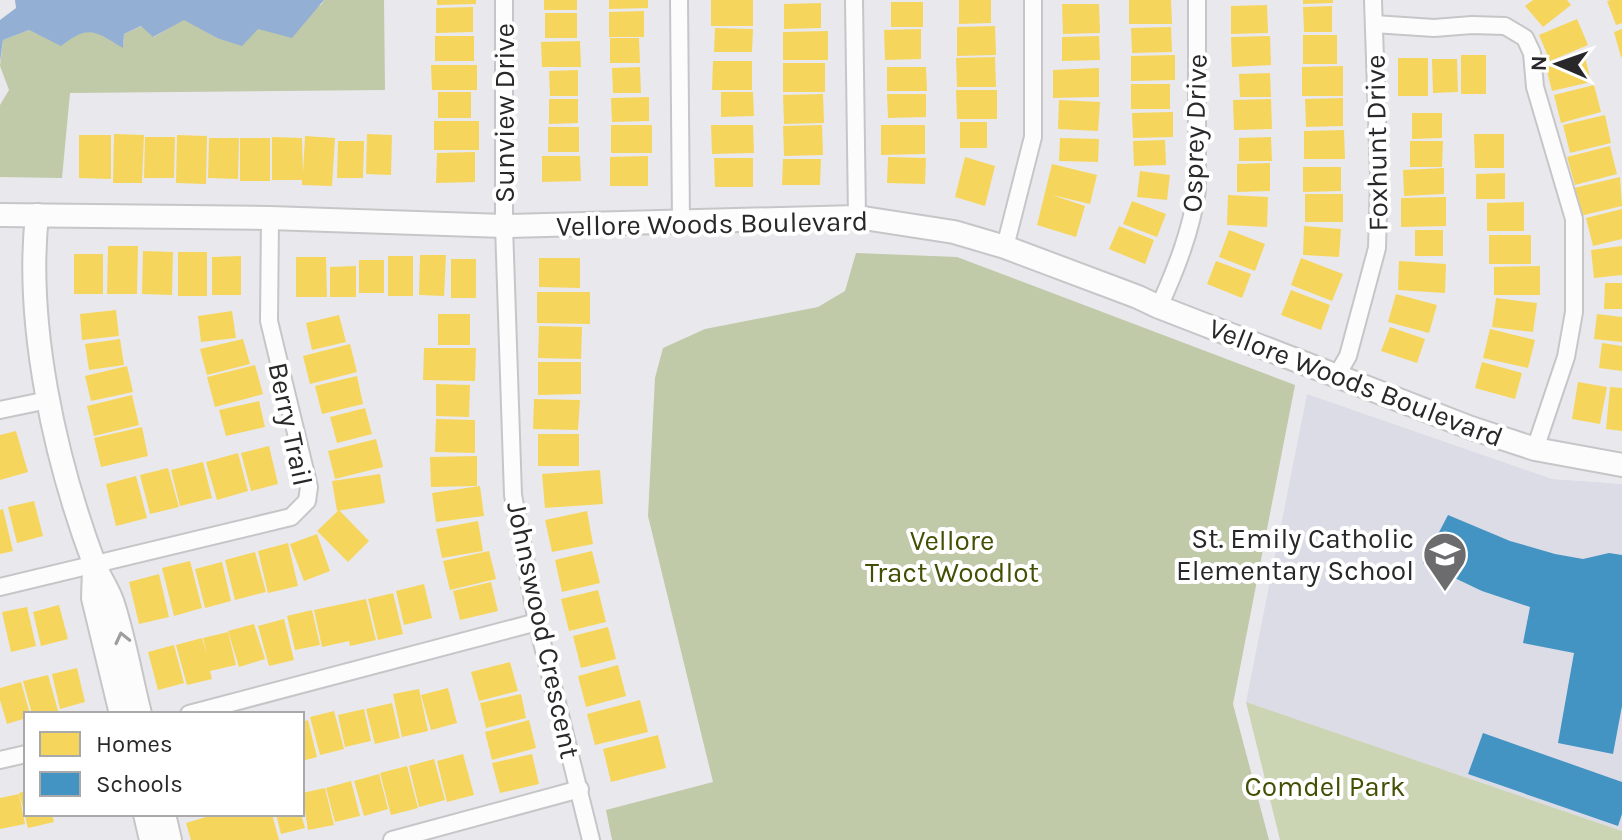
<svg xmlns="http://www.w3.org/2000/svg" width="1622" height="840" viewBox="0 0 1622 840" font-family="Karla,sans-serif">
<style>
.built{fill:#dcdce6}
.green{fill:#cbd4b3}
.forest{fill:#c0c9a8}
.water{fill:#93b0d4}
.homes{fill:#f6d55c}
.schools{fill:#4393c3}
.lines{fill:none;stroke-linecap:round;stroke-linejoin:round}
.street-casing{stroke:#c6c6c9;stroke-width:20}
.secondary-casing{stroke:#c6c6c9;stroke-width:26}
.street{stroke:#fcfcfc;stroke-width:16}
.secondary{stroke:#fcfcfc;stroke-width:22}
.oneway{stroke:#9d9d9e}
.labels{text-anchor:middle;stroke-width:8;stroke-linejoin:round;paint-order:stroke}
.street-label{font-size:28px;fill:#28282a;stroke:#fff}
.poi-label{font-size:28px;fill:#28282a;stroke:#fff;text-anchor:end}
.park-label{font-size:28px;fill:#435004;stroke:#fff}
</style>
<rect width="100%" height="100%" fill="#e9e9ed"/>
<path class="built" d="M 1307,394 L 1552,479 L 1622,484 L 1622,831 L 1246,702 Z"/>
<path class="green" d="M 1246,702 L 1622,831 L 1622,840 L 1280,840 Z"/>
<g class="forest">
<path d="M 324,0 L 384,0 L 385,90 L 70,93 L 62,178 L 0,177 L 0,105 L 9,90 L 0,66 L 3,40 L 29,30 L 61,45 C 88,24 95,30 123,47 L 124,34 L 142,26 L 154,37 L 184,19 L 217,38 L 257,29 L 321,5 Z"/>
<path d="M 856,253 L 957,257 L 1295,385 L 1233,704 L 1269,840 L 612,840 L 606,810 L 713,782 L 648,516 L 655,378 L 663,348 L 705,329 L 818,307 L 845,291 Z"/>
</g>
<path class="water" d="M 15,0 L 324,0 L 292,38 L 258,29 L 242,46 L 217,38 L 184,20 L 153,37 L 141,26 L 124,34 L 123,48 C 95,31 89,24 61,46 L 29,30 L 3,40 L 0,62 L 0,20 L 16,8 Z"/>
<g class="homes">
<path d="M 437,0 L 476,0 L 476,4 L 437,5 Z"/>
<rect x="544" y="0" width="33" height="10"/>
<path d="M 609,0 L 648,0 L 648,8 L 609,9 Z"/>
<rect x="711" y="0" width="42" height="26"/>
<path d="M 959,0 L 991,0 L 991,23 L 959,24 Z"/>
<path d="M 1129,0 L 1171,0 L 1172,24 L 1129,24 Z"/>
<path d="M 1303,0 L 1333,0 L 1333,3 L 1303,4 Z"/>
<path d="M 1533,0 L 1567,0 L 1571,5 L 1543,27 L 1525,6 Z"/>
<path d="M 1611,0 L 1622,0 L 1622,23 L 1616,25 L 1607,1 Z"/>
<rect x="891" y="2" width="32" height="25"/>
<path d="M 821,3 L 821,28 L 784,29 L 784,4 Z"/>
<path d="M 1062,4 L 1099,4 L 1100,33 L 1063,34 Z"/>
<path d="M 1267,5 L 1268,33 L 1231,34 L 1231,6 Z"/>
<path d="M 1332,6 L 1332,32 L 1304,32 L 1303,7 Z"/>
<path d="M 473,7 L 473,32 L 436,33 L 436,8 Z"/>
<path d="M 644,11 L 644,37 L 609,37 L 609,12 Z"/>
<rect x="545" y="13" width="32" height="25"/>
<path d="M 1577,19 L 1588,45 L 1550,61 L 1539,35 Z"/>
<path d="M 995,26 L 996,55 L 957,56 L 957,27 Z"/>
<path d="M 1171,27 L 1172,52 L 1132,53 L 1131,28 Z"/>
<path d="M 715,28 L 753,29 L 752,52 L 714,52 Z"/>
<path d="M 921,29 L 921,59 L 885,60 L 884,30 Z"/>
<path d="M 1622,29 L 1622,57 L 1621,57 L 1614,32 Z"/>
<path d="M 828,31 L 828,60 L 783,60 L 783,32 Z"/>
<rect x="1303" y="35" width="34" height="29"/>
<rect x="435" y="36" width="39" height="25"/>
<path d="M 1099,36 L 1100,60 L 1062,61 L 1062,37 Z"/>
<path d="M 1270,36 L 1271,65 L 1232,67 L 1231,37 Z"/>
<path d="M 610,38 L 639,38 L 640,63 L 610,63 Z"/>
<path d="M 580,41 L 581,67 L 542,67 L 541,42 Z"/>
<path d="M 1175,55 L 1175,80 L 1131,81 L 1131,56 Z"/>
<rect x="1461" y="55" width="25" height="39"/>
<path d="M 995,57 L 996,87 L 957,87 L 956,58 Z"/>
<path d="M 1585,57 L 1591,82 L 1552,91 L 1546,67 Z"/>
<rect x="1398" y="58" width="30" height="38"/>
<path d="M 1432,59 L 1457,59 L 1458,92 L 1433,93 Z"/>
<path d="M 713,61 L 752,61 L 752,90 L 712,90 Z"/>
<rect x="783" y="63" width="42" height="29"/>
<path d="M 431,65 L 477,65 L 477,90 L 432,90 Z"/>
<path d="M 1343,66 L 1343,96 L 1302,96 L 1302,67 Z"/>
<path d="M 640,67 L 641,93 L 613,93 L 612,68 Z"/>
<path d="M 887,67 L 926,67 L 927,91 L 887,91 Z"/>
<path d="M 1099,68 L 1099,97 L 1053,98 L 1053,70 Z"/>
<path d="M 578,70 L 578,96 L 550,96 L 549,71 Z"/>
<path d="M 1270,73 L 1271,97 L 1240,97 L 1239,74 Z"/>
<rect x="1131" y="84" width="39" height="25"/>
<path d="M 1594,85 L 1601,112 L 1561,123 L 1554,95 Z"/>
<path d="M 956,90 L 997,90 L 997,119 L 957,119 Z"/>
<rect x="438" y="92" width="33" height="26"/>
<path d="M 721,92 L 753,92 L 754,116 L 721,117 Z"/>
<path d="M 823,94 L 824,123 L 784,124 L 783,95 Z"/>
<path d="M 887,94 L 926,94 L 926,117 L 888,118 Z"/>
<path d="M 649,97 L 649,121 L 612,122 L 611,98 Z"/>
<path d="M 1343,98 L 1343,126 L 1306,127 L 1305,99 Z"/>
<path d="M 549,99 L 578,99 L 578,123 L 549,124 Z"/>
<path d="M 1271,99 L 1272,129 L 1234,130 L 1233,100 Z"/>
<path d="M 1059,100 L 1100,102 L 1098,131 L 1058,129 Z"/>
<path d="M 1173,112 L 1173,137 L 1133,138 L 1132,113 Z"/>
<path d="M 1412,113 L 1442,113 L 1442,138 L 1412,139 Z"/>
<path d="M 1605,115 L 1611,143 L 1570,153 L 1563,125 Z"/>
<rect x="434" y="121" width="45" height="29"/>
<rect x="960" y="122" width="27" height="26"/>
<rect x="611" y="125" width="41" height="28"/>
<path d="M 711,125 L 753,125 L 754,153 L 712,154 Z"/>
<path d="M 822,125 L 823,155 L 784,156 L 783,126 Z"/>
<path d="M 881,125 L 925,125 L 925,154 L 881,155 Z"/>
<rect x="548" y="127" width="31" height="25"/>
<path d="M 1344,130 L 1345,159 L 1304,159 L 1304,131 Z"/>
<path d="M 114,134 L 144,135 L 142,183 L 113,183 Z"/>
<path d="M 367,134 L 392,135 L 391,175 L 366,174 Z"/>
<path d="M 1474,134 L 1504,134 L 1504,168 L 1475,168 Z"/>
<path d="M 79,135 L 111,135 L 111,179 L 79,178 Z"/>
<path d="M 177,135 L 207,136 L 206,184 L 176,183 Z"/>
<path d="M 305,136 L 335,138 L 332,186 L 302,185 L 302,180 L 272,180 L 272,137 L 302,138 L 303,172 Z"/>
<path d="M 145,137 L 175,137 L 174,178 L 144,178 Z"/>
<path d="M 1271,137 L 1272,161 L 1239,161 L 1239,138 Z"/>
<path d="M 209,138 L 239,138 L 238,179 L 208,178 Z"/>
<rect x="240" y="138" width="30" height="43"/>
<path d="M 1060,138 L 1099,139 L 1098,162 L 1059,161 Z"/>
<path d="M 1165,140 L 1166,165 L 1134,166 L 1133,141 Z"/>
<path d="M 338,141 L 364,141 L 363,178 L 337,178 Z"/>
<path d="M 1410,141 L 1443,141 L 1442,167 L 1410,167 Z"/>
<path d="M 1610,146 L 1617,174 L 1575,185 L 1567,157 Z"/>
<path d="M 475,152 L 475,182 L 436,183 L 437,153 Z"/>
<path d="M 542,156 L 580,156 L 581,181 L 542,182 Z"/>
<path d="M 648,156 L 648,186 L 610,186 L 610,157 Z"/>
<path d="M 888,157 L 926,158 L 925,184 L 887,183 Z"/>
<path d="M 965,157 L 995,166 L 985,206 L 955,197 Z"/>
<path d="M 714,158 L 753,158 L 753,187 L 715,187 Z"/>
<path d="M 783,159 L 821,159 L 820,185 L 782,185 Z"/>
<path d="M 1270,163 L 1270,191 L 1237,192 L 1237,164 Z"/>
<path d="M 1052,164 L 1097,175 L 1090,204 L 1052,195 L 1085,206 L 1076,237 L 1037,225 Z"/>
<path d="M 1303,167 L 1341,167 L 1341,191 L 1303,192 Z"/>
<path d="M 1444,168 L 1444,194 L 1404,196 L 1403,170 Z"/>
<path d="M 1140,171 L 1170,175 L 1167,200 L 1137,197 Z"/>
<path d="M 1505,173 L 1505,199 L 1476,199 L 1476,174 Z"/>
<path d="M 1620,177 L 1622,206 L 1580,216 L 1574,188 Z"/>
<rect x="1305" y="194" width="38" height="28"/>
<path d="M 1228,195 L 1268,197 L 1267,227 L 1227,225 Z"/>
<path d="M 1446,197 L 1446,226 L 1401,227 L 1401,198 Z"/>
<path d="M 1132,201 L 1166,214 L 1157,237 L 1123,224 Z"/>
<path d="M 1524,202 L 1524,231 L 1487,231 L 1487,203 Z"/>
<path d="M 1622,209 L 1622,239 L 1593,246 L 1586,218 Z"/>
<path d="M 1119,226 L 1154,240 L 1145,264 L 1109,249 Z"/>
<path d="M 1304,226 L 1341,229 L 1339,257 L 1303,255 Z"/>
<path d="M 1229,230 L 1265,244 L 1255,271 L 1219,257 Z"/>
<rect x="1415" y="230" width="28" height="26"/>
<rect x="1489" y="235" width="42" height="29"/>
<path d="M 108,246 L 138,246 L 137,294 L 107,294 Z"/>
<path d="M 1622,246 L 1622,275 L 1594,278 L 1591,250 Z"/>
<path d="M 143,251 L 173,252 L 172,295 L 142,294 Z"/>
<rect x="178" y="252" width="29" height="44"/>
<rect x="74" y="254" width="29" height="40"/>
<path d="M 420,255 L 446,255 L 444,296 L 419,295 Z"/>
<path d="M 241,256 L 241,295 L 212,295 L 212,257 Z"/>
<rect x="388" y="256" width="25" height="40"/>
<path d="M 296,257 L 326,257 L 327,297 L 296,297 Z"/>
<path d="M 539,258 L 580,258 L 580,288 L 539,287 Z"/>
<path d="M 1301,258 L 1343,274 L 1332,301 L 1291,285 Z"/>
<rect x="451" y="259" width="25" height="39"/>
<rect x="359" y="260" width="25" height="33"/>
<path d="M 1216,261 L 1251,274 L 1242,298 L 1207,284 Z"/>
<path d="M 1399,261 L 1446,264 L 1445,293 L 1398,290 Z"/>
<path d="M 356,266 L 356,297 L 330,297 L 330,267 Z"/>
<path d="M 1540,266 L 1540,295 L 1494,295 L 1494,267 Z"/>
<path d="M 1605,283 L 1622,283 L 1622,309 L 1604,309 Z"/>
<path d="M 1291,290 L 1330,305 L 1321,330 L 1281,315 Z"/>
<path d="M 537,292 L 590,292 L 590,324 L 537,323 Z"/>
<path d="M 1396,294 L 1437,305 L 1429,333 L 1388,322 Z"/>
<path d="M 1496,298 L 1537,303 L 1533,332 L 1492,327 Z"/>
<path d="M 116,310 L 119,336 L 82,340 L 80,314 Z"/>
<path d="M 232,311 L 236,338 L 201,342 L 198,316 Z"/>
<rect x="438" y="314" width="32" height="31"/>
<path d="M 1597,314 L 1622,317 L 1622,342 L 1594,339 Z"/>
<path d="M 339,315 L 346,342 L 312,350 L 306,323 Z"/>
<path d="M 539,326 L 582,327 L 581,359 L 538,358 Z"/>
<path d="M 1390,327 L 1425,339 L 1417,363 L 1381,351 Z"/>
<path d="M 1490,329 L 1535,340 L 1528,368 L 1483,358 Z"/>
<path d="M 120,339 L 124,365 L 89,370 L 85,344 Z"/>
<path d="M 243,339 L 250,364 L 207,375 L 200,349 Z"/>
<path d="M 1602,343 L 1622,346 L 1622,371 L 1599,368 Z"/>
<path d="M 350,344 L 357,372 L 310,384 L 303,356 Z"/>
<path d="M 424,348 L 476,348 L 475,381 L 423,380 Z"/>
<path d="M 538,362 L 581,362 L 581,394 L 538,395 Z"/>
<path d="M 1482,362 L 1522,373 L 1515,399 L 1475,388 Z"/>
<path d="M 255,365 L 263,394 L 215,407 L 207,377 Z"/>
<path d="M 127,366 L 133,392 L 91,401 L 85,376 Z"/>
<path d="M 357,376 L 363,404 L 322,414 L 315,386 Z"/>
<path d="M 1578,382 L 1607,387 L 1600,424 L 1572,419 Z"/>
<path d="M 436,384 L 470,385 L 469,417 L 436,416 Z"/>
<path d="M 1610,387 L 1622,388 L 1622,431 L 1606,429 Z"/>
<path d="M 132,395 L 139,425 L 94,436 L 87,406 Z"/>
<path d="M 534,399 L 580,400 L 578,430 L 533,429 Z"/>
<path d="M 259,401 L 265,427 L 226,436 L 219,410 Z"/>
<path d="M 365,408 L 372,434 L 337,443 L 330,417 Z"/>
<path d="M 436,419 L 475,420 L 475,453 L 435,452 Z"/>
<path d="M 142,427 L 148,456 L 101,467 L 94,438 Z"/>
<path d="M 16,431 L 28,472 L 0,480 L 0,435 Z"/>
<rect x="538" y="434" width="41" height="32"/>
<path d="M 376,439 L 383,467 L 335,479 L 328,451 Z"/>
<path d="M 269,446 L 278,484 L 251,491 L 241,453 Z"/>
<path d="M 238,453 L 248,491 L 217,500 L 206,462 Z"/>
<path d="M 477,456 L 477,486 L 431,487 L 430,457 Z"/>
<path d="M 203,462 L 212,498 L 180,506 L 171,470 Z"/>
<path d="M 168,468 L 179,507 L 150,514 L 140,475 Z"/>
<path d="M 600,470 L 603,504 L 545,508 L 542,474 Z"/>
<path d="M 380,474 L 385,503 L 337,511 L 332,481 Z"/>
<path d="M 136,476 L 147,518 L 116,526 L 106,484 Z"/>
<path d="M 480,486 L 484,516 L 436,522 L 432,493 Z"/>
<path d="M 34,501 L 43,536 L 17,543 L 8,507 Z"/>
<path d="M 3,509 L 13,551 L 0,554 L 0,510 Z"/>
<path d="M 339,510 L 369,541 L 348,562 L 317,531 Z"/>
<path d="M 587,511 L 593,544 L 552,552 L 545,520 Z"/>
<path d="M 478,521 L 483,551 L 442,558 L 436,529 Z"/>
<path d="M 317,534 L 330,571 L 304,581 L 290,544 Z"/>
<path d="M 288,543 L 298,586 L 268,593 L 258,551 Z"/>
<path d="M 489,551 L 496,579 L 450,590 L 443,561 Z"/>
<path d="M 592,551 L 600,583 L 562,592 L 555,560 Z"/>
<path d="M 255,552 L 266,592 L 235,600 L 225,560 Z"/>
<path d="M 190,561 L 202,608 L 174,616 L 162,568 Z"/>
<path d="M 222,562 L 231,601 L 205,608 L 195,569 Z"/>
<path d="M 159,574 L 169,617 L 139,624 L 129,582 Z"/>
<path d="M 491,582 L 498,611 L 460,620 L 453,591 Z"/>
<path d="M 424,584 L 432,618 L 404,625 L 396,591 Z"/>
<path d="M 598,590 L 606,622 L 569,631 L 561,599 Z"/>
<path d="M 393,593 L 403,634 L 378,640 L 368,599 Z"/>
<path d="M 366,599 L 376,640 L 350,646 L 349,641 L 322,647 L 314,610 Z"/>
<path d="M 59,605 L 68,639 L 41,646 L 33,612 Z"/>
<path d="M 27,607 L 36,646 L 11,652 L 2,612 Z"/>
<path d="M 312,610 L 320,645 L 295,650 L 287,616 Z"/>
<path d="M 284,619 L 294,660 L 269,666 L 258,626 Z"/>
<path d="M 254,624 L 265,659 L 239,667 L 228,631 Z"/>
<path d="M 608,627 L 616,659 L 581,668 L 573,636 Z"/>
<path d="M 228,632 L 236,665 L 210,671 L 212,679 L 187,685 L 176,645 L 202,638 L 207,654 L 203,638 Z"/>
<path d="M 174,645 L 184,683 L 158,690 L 148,652 Z"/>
<path d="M 510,662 L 518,691 L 479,701 L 471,672 Z"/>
<path d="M 618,665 L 626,696 L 586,707 L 578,676 Z"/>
<path d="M 77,668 L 85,702 L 60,709 L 52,674 Z"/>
<path d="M 48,675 L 59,714 L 32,714 L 23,681 Z"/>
<path d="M 21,682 L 30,714 L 26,714 L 26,718 L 7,724 L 0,700 L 0,688 Z"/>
<path d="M 448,688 L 457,723 L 431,730 L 421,695 Z"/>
<path d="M 419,689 L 428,731 L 402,737 L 393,694 Z"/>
<path d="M 521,694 L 526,718 L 486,728 L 480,703 Z"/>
<path d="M 640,700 L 648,732 L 595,745 L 587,714 Z"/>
<path d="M 392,703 L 400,738 L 375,744 L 366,709 Z"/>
<path d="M 364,709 L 371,741 L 345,747 L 338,715 Z"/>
<path d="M 334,711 L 344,749 L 320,755 L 310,717 Z"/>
<path d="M 308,720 L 317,757 L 302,761 L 302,722 Z"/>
<path d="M 529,720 L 536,748 L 492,760 L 485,732 Z"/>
<path d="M 658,735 L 666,768 L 611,782 L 603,749 Z"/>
<path d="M 463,754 L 474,795 L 447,802 L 437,761 Z"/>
<path d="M 532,754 L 539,784 L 500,793 L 492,763 Z"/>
<path d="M 434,759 L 445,800 L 419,807 L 409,766 Z"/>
<path d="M 407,766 L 418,808 L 391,815 L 380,773 Z"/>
<path d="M 379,774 L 388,809 L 364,816 L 354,781 Z"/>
<path d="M 351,781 L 360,816 L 335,822 L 326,788 Z"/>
<path d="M 325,788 L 334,825 L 308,830 L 302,793 Z"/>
<path d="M 26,791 L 26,814 L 52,814 L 54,822 L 28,828 L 19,793 Z"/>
<path d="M 19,794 L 25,824 L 0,829 L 0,798 Z"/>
<path d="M 216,814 L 272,814 L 279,840 L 191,840 L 186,823 Z"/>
<path d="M 276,814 L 301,814 L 305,828 L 281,834 Z"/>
</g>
<g class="schools">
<path d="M 1448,515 L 1510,541 L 1555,554 L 1583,559 L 1609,553 L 1622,555 L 1622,706 L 1613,754 L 1558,743 L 1574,653 L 1523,643 L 1530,607 L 1482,591 L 1423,563 Z"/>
<path d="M 1483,733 L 1622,782 L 1622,814 L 1618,826 L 1468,774 Z"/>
</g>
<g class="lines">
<g class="street-casing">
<g id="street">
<path d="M 504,0 L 504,226 L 513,495 L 537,622 L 591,840"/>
<path d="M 679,0 L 681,221"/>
<path d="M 854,0 L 857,217"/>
<path d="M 1374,24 L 1434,28 L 1472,25 L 1505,26 L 1525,38 L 1532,53 L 1535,87 L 1574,219 L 1574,312 L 1566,357 L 1535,449"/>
<path d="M 1005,247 L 1033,137 L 1033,0"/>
<path d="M 1159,307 C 1176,269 1191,232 1197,190 L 1197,0"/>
<path d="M 1337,375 L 1348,356 L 1377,248 L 1379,178 L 1373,0"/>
<path d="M 0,410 L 48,400"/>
<path d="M 0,587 L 291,517 L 307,501 L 309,487 L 269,321 L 270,218"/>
<path d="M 189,714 L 537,622"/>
<path d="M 0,760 L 26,754"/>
<path d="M 392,840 L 580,789"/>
</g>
</g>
<g class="secondary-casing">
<g id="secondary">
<path d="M 0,215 L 270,218 L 504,226 L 857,217 L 954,232 L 1005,247 L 1138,297 L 1159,307 L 1471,428 L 1535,449 L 1622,465"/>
<path d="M 37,215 C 25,325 55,459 94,563 C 99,578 110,591 114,607 C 125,642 131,678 140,714"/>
<path d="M 94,569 L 93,598 L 121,714"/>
<path d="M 145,814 L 151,840"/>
<path d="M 164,814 L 170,840"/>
</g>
</g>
<use href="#street" class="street"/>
<use href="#secondary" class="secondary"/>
</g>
<defs><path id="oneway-chevron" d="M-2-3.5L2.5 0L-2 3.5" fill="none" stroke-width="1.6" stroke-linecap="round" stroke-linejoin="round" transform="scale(2)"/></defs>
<use class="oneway" href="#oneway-chevron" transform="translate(122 638) rotate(-103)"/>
<defs>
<g id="school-pin" transform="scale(2.3)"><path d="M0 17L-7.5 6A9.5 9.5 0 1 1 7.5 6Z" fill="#6c6c6e" stroke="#fff"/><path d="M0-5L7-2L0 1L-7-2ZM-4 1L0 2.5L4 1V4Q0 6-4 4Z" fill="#fff"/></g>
</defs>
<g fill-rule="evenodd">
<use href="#school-pin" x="1445" y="554"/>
</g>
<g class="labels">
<g class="street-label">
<text transform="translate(504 113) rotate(-90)" y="10">Sunview Drive</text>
<text transform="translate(1194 133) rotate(-88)" y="10">Osprey Drive</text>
<text transform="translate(1376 143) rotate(-91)" y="10">Foxhunt Drive</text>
<text transform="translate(712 223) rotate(-1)" y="10">Vellore Woods Boulevard</text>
<text transform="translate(1356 382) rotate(21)" y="10">Vellore Woods Boulevard</text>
<text transform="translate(291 424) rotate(78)" y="10">Berry Trail</text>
<text transform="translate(544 630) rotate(78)" y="10">Johnswood Crescent</text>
</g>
<g class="poi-label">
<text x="1414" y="548">St. Emily Catholic<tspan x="1414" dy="32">Elementary School</tspan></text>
</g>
<g class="park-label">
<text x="952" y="550">Vellore<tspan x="952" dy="32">Tract Woodlot</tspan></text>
<text x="1325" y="796">Comdel Park</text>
</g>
</g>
<rect x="24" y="712" width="280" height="104" fill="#ffffff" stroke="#a9a9aa" stroke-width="2"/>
<rect x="40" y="732" width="40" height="24" fill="#f6d55c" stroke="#a9a9aa" stroke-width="2"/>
<text x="96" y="752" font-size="24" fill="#28282a">Homes</text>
<rect x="40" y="772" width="40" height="24" fill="#4393c3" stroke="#a9a9aa" stroke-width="2"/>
<text x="96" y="792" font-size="24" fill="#28282a">Schools</text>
<g transform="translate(1558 64) rotate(272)" stroke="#ffffff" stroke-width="6" paint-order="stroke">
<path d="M0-6L14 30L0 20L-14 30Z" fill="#28282a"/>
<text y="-12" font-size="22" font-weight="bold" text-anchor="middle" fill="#28282a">N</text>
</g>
</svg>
